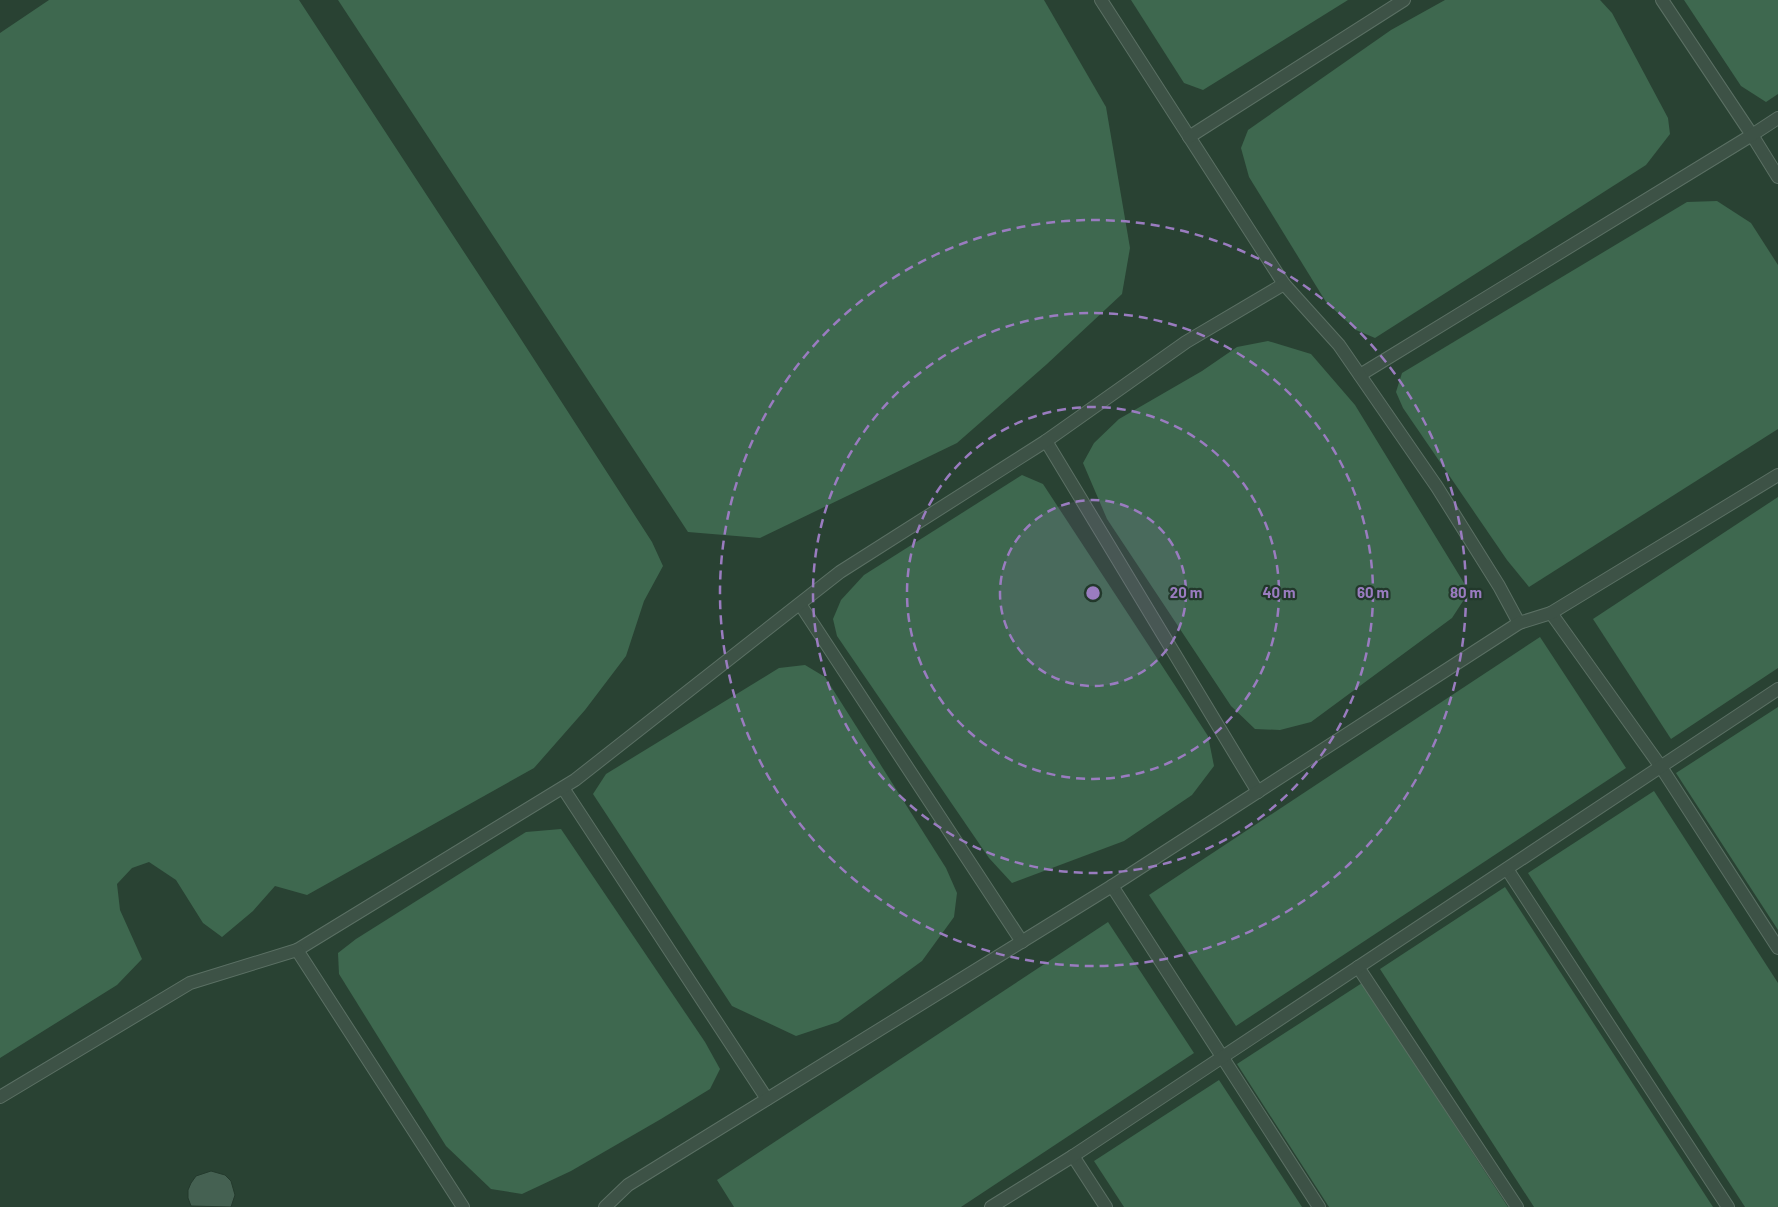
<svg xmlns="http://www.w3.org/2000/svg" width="1778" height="1207" viewBox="0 0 1778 1207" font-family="Barlow,sans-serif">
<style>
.water{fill:#3e684f}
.building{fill:#456152;stroke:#243a2d}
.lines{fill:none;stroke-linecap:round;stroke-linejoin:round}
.service-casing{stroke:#5b7064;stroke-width:14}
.service{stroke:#3d5246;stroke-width:12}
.ring{fill:none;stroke:#9a7cc0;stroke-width:2.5;stroke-dasharray:9 6}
.centre{fill:#9a7cc0;stroke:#22382b;stroke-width:2.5}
.ring-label{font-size:15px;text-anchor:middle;font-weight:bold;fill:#9a7cc0;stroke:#22382b;stroke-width:4.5;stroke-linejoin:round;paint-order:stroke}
</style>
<rect width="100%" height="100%" fill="#294233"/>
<g class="water">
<path d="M 49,0 L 299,0 L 517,333 L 652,542 L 663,566 L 644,601 L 626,656 L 585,710 L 534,768 L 307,895 L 275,886 L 253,911 L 222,937 L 203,923 L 176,880 L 149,862 L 132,868 L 117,884 L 120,910 L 142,959 L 117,985 L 0,1058 L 0,33 Z"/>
<path d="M 338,0 L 1044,0 L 1106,107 L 1130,248 L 1122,294 L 1047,364 L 957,443 L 760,538 L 688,532 Z"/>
<path d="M 1131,0 L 1348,0 L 1203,90 L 1184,83 Z"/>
<path d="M 1445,0 L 1600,0 L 1612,13 L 1668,118 L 1670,134 L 1646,165 L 1375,338 L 1356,330 L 1326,302 L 1249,177 L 1241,148 L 1248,130 L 1391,30 Z"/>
<path d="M 1684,0 L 1778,0 L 1778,94 L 1766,102 L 1741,86 Z"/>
<path d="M 1717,201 L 1751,223 L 1778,265 L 1778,429 L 1529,587 L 1507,560 L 1403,408 L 1396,392 L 1402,373 L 1687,202 Z"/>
<path d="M 1268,341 L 1311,354 L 1355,405 L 1464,583 L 1467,595 L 1452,618 L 1311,722 L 1280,730 L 1255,729 L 1231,706 L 1107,519 L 1083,463 L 1094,443 L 1119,419 L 1202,371 L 1237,347 Z"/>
<path d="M 1022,475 L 1043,484 L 1208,736 L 1214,766 L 1192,795 L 1124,841 L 1012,883 L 989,858 L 837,636 L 833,619 L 841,600 L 864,575 Z"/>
<path d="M 1778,497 L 1778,668 L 1671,739 L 1593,619 Z"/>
<path d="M 1540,637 L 1626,768 L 1236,1026 L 1149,895 Z"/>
<path d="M 805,665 L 825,677 L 946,868 L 957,893 L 954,917 L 922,961 L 838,1022 L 796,1036 L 732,1006 L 593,794 L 606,774 L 779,668 Z"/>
<path d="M 1778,707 L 1778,930 L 1676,773 Z"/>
<path d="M 1654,791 L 1778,983 L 1778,1207 L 1745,1207 L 1528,873 Z"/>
<path d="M 561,829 L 705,1042 L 720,1069 L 710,1089 L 661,1119 L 571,1171 L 522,1194 L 491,1189 L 446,1146 L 339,974 L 338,953 L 356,939 L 526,832 Z"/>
<path d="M 1505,887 L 1713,1207 L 1534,1207 L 1380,969 Z"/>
<path d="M 1108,922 L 1194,1053 L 961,1207 L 734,1207 L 717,1180 Z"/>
<path d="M 1362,983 L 1508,1207 L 1329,1207 L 1237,1064 Z"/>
<path d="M 1219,1080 L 1302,1207 L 1124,1207 L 1094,1161 Z"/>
</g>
<path class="building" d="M 211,1171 L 225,1175 L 231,1181 L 235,1195 L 231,1207 L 191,1206 L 188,1198 L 188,1190 L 191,1183 L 196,1176 Z"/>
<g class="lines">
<g class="service-casing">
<g id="service">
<path d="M 1101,0 L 1284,284"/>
<path d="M 1662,0 L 1752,135 L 1778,177"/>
<path d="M 1189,137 L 1404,0"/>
<path d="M 1360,375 L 1752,135 L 1778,118"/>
<path d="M 1046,441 L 1258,792"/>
<path d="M 800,604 L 1022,942"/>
<path d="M 1551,613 L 1661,767 L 1778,948"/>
<path d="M 563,788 L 767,1099"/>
<path d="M 1507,869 L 1728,1207"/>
<path d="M 1112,886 L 1319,1207"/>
<path d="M 297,950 L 575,780 L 840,572 L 1046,441 L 1186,342 L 1284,284 L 1339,345 L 1437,487 L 1499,586 L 1519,623"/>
<path d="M 1358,967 L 1517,1207"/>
<path d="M 0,1097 L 190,983 L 297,950 L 463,1207"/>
<path d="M 1073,1156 L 1106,1207"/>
<path d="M 605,1207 L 628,1185 L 1112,886 L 1519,623 L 1551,613 L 1778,475"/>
<path d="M 991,1207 L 1073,1156 L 1778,689"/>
</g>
</g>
<use href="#service" class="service"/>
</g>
<circle cx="1093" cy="593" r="93" fill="#9a7cc0" fill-opacity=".12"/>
<g class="ring">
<circle cx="1093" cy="593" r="93"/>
<circle cx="1093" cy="593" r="186"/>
<circle cx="1093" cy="593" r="280"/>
<circle cx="1093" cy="593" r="373"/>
</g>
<circle cx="1093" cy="593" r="8" class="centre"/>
<g class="ring-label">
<text x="1186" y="598">20 m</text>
<text x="1279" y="598">40 m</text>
<text x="1373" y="598">60 m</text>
<text x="1466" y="598">80 m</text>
</g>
</svg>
